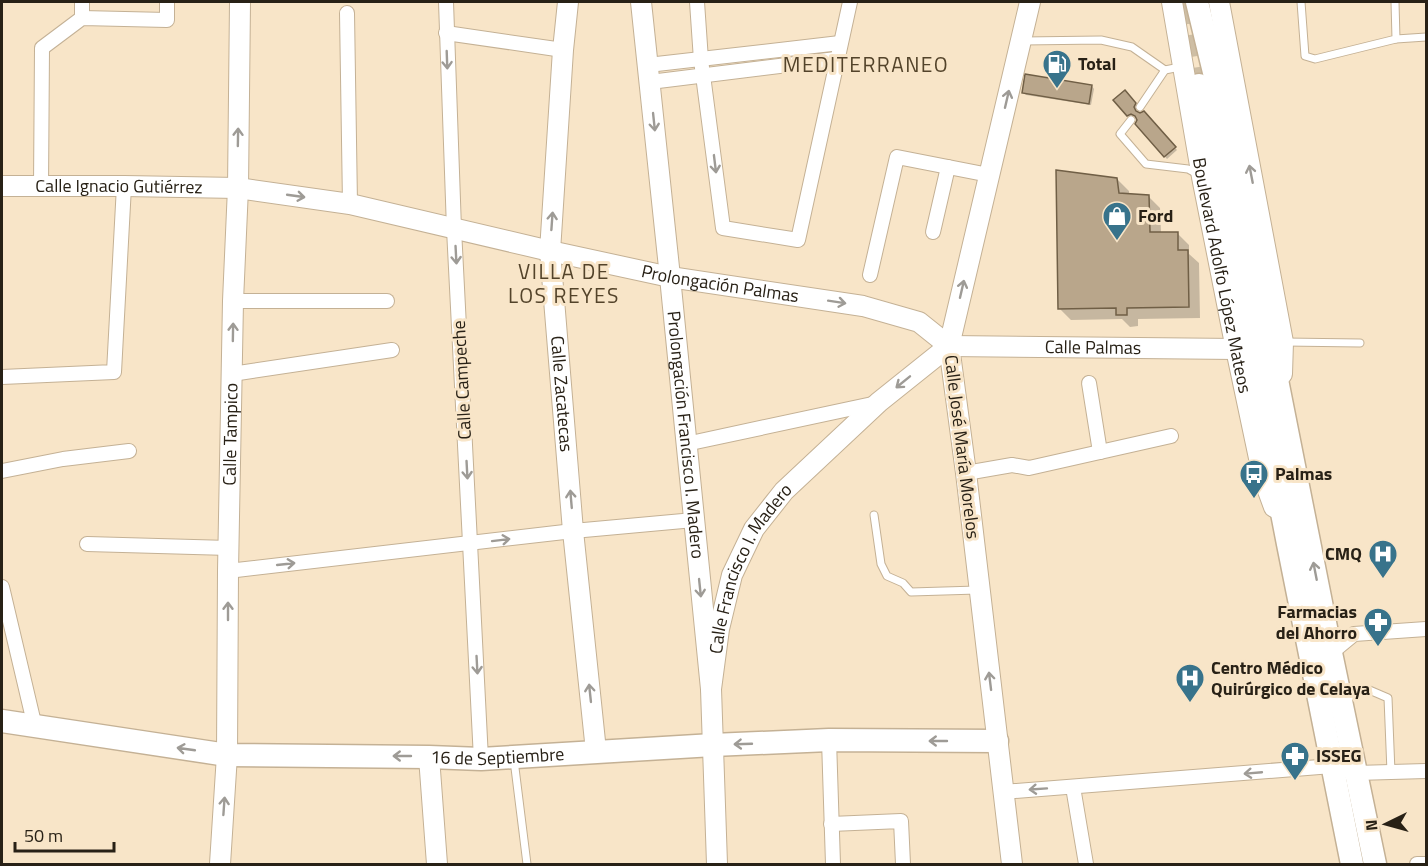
<svg xmlns="http://www.w3.org/2000/svg" width="1428" height="866" viewBox="0 0 1428 866" font-family="'Titillium Web',sans-serif">
<style>
.shadow{fill:#0003}
.building{fill:#b9a68b;stroke:#705f46;stroke-width:1.5}
.lines{fill:none;stroke-linecap:round;stroke-linejoin:round}
.primary-tunnel{stroke:#cebea4;stroke-width:22;stroke-dasharray:22 11;stroke-linecap:butt}
.lane-casing{stroke:#c4b195;stroke-width:9}
.street-casing{stroke:#c4b195;stroke-width:16}
.secondary-casing{stroke:#c4b195;stroke-width:22}
.primary-casing{stroke:#c4b195;stroke-width:25}
.lane{stroke:#fff;stroke-width:7}
.street{stroke:#fff;stroke-width:14}
.secondary{stroke:#fff;stroke-width:20}
.primary{stroke:#fff;stroke-width:22}
.oneway{stroke:#9e9b96}
.labels{text-anchor:middle;stroke-width:6;stroke-linejoin:round;paint-order:stroke}
.poi-label{font-size:18px;font-weight:bold;fill:#282116;stroke:#f8e5c8;text-anchor:start}
.street-label{font-size:18px;fill:#282116;stroke:#f8e5c8}
.quarter-label{font-size:21px;letter-spacing:1.5px;fill:#53432a;stroke:#f8e5c8}
</style>
<rect width="100%" height="100%" fill="#f8e5c8"/>
<g class="shadow">
<path d="M 1092,86 L 1094,89 L 1091,105 L 1026,95 L 1023,92 Z"/>
<path d="M 1125,92 L 1138,106 L 1136,110 L 1137,113 L 1143,113 L 1177,150 L 1167,159 L 1136,124 L 1138,120 L 1137,117 L 1134,116 L 1131,117 L 1115,101 Z"/>
<path d="M 1117,179 L 1129,191 L 1129,195 L 1148,196 L 1160,208 L 1161,233 L 1177,233 L 1189,245 L 1189,254 L 1199,263 L 1200,318 L 1138,319 L 1138,326 L 1130,327 L 1122,319 L 1071,320 L 1059,308 Z"/>
</g>
<g class="building">
<path d="M 1025,74 L 1092,85 L 1089,104 L 1022,93 Z"/>
<path d="M 1125,90 L 1136,103 L 1134,107 L 1136,111 L 1140,113 L 1144,111 L 1176,147 L 1164,157 L 1135,124 L 1137,120 L 1135,116 L 1131,114 L 1127,116 L 1113,100 Z"/>
<path d="M 1056,170 L 1117,178 L 1119,193 L 1149,195 L 1150,232 L 1178,232 L 1178,250 L 1188,250 L 1189,307 L 1127,308 L 1127,315 L 1116,315 L 1116,308 L 1058,309 Z"/>
</g>
<g class="lines">
<path class="primary-tunnel" d="M 1187,2 L 1199,85"/>
<g class="lane-casing">
<g id="lane">
<path d="M 1301,2 L 1305,56 L 1315,59 L 1396,39 L 1395,2"/>
<path d="M 1396,39 L 1426,37"/>
<path d="M 1023,41 L 1101,40 L 1132,47 L 1165,70"/>
<path d="M 1140,107 L 1165,70 L 1180,67"/>
<path d="M 1131,120 L 1120,134 L 1146,164 L 1188,169 L 1199,175"/>
<path d="M 1285,342 L 1360,343"/>
<path d="M 874,515 L 881,564 L 887,576 L 903,583 L 911,592 L 977,590"/>
<path d="M 1345,699 L 1367,689 L 1388,698 L 1391,772"/>
<path d="M 514,760 L 527,864"/>
</g>
</g>
<g class="street-casing">
<g id="street">
<path d="M 82,2 L 82,18"/>
<path d="M 446,2 L 454,229 L 481,759"/>
<path d="M 697,2 L 701,60 L 723,228 L 798,240 L 850,2"/>
<path d="M 347,13 L 350,204"/>
<path d="M 446,33 L 563,50"/>
<path d="M 648,65 L 840,43"/>
<path d="M 650,82 L 836,59"/>
<path d="M 41,186 L 42,48 L 82,18 L 167,20 L 167,2"/>
<path d="M 933,232 L 948,167"/>
<path d="M 870,275 L 897,157 L 989,175"/>
<path d="M 233,301 L 387,301"/>
<path d="M 232,374 L 392,350"/>
<path d="M 2,377 L 114,372 L 124,186"/>
<path d="M 1089,383 L 1100,452"/>
<path d="M 686,444 L 877,403"/>
<path d="M 2,471 L 63,459 L 129,451"/>
<path d="M 966,473 L 1012,465 L 1029,468 L 1171,436"/>
<path d="M 87,544 L 229,548"/>
<path d="M 228,571 L 573,531 L 694,520"/>
<path d="M 2,587 L 35,727"/>
<path d="M 1331,653 L 1354,634 L 1426,629"/>
<path d="M 829,740 L 833,864"/>
<path d="M 1073,787 L 1086,864"/>
<path d="M 1003,792 L 1332,766 L 1356,773 L 1426,771"/>
<path d="M 831,824 L 901,821 L 903,864"/>
<path d="M 1417,864 L 1426,864"/>
</g>
</g>
<g class="secondary-casing">
<g id="secondary">
<path id="s1" d="M 568,2 L 563,50 L 550,251 L 573,531 L 596,751"/>
<path id="s2" d="M 641,2 L 670,277 L 711,689"/>
<path id="s3" d="M 1172,2 L 1202,177 L 1236,349 L 1263,477 L 1274,507"/>
<path d="M 1219,2 L 1283,342 L 1282,374"/>
<path id="s4" d="M 2,186 L 124,186 L 238,188 L 350,204 L 550,251 L 670,277 L 863,306 L 919,322 L 949,346"/>
<path id="s5" d="M 949,346 L 1236,349"/>
<path d="M 429,757 L 437,864"/>
<path id="s6" d="M 220,864 L 227,755 L 228,571 L 233,301 L 238,188 L 240,2"/>
<path id="s7" d="M 717,864 L 711,689 L 719,629 L 732,575 L 754,529 L 784,491 L 879,402 L 949,346"/>
<path d="M 1012,864 L 966,473 L 949,346 L 1030,2"/>
</g>
</g>
<g class="primary-casing">
<g id="primary">
<path d="M 1197,2 L 1226,122 L 1331,653 L 1375,864"/>
<path d="M 1199,85 L 1288,544 L 1352,864"/>
<path id="s8" d="M 2,721 L 227,755 L 429,757 L 481,759 L 713,745 L 829,740 L 997,741"/>
</g>
</g>
<use href="#lane" class="lane"/>
<use href="#street" class="street"/>
<use href="#secondary" class="secondary"/>
<use href="#primary" class="primary"/>
</g>
<defs><path id="oneway-shaft" d="M-6 0H5M1.5-3L5.5 0L1.5 3" fill="none" stroke-width="1.6" stroke-linecap="round" stroke-linejoin="round" transform="scale(1.5)"/></defs>
<g class="oneway">
<use href="#oneway-shaft" transform="translate(447 60) rotate(88)"/>
<use href="#oneway-shaft" transform="translate(1007 99) rotate(-77)"/>
<use href="#oneway-shaft" transform="translate(654 122) rotate(84)"/>
<use href="#oneway-shaft" transform="translate(238 137) rotate(-89)"/>
<use href="#oneway-shaft" transform="translate(715 164) rotate(83)"/>
<use href="#oneway-shaft" transform="translate(1251 174) rotate(-101)"/>
<use href="#oneway-shaft" transform="translate(296 196) rotate(8)"/>
<use href="#oneway-shaft" transform="translate(552 221) rotate(-86)"/>
<use href="#oneway-shaft" transform="translate(456 255) rotate(87)"/>
<use href="#oneway-shaft" transform="translate(962 289) rotate(-77)"/>
<use href="#oneway-shaft" transform="translate(837 302) rotate(9)"/>
<use href="#oneway-shaft" transform="translate(233 332) rotate(-89)"/>
<use href="#oneway-shaft" transform="translate(903 382) rotate(141)"/>
<use href="#oneway-shaft" transform="translate(467 470) rotate(87)"/>
<use href="#oneway-shaft" transform="translate(571 499) rotate(-95)"/>
<use href="#oneway-shaft" transform="translate(501 540) rotate(-7)"/>
<use href="#oneway-shaft" transform="translate(286 564) rotate(-6)"/>
<use href="#oneway-shaft" transform="translate(1315 571) rotate(-101)"/>
<use href="#oneway-shaft" transform="translate(700 588) rotate(84)"/>
<use href="#oneway-shaft" transform="translate(228 611) rotate(-90)"/>
<use href="#oneway-shaft" transform="translate(477 665) rotate(87)"/>
<use href="#oneway-shaft" transform="translate(990 681) rotate(-97)"/>
<use href="#oneway-shaft" transform="translate(590 693) rotate(-96)"/>
<use href="#oneway-shaft" transform="translate(938 741) rotate(-180)"/>
<use href="#oneway-shaft" transform="translate(743 744) rotate(178)"/>
<use href="#oneway-shaft" transform="translate(186 749) rotate(-172)"/>
<use href="#oneway-shaft" transform="translate(402 756) rotate(-180)"/>
<use href="#oneway-shaft" transform="translate(1253 773) rotate(175)"/>
<use href="#oneway-shaft" transform="translate(1038 789) rotate(176)"/>
<use href="#oneway-shaft" transform="translate(224 806) rotate(-86)"/>
</g>
<defs>
<g id="fuel-pin" transform="scale(1.5)"><path d="M0 17L-7.5 6A9.5 9.5 0 1 1 7.5 6Z" fill="#38738b" stroke="#f8e5c8"/><path d="M-5.5-6h7V0h2V4h1.3V-2.5L3-4.5l.8-.8L6-3V5H2.5V1h-1V6h-7ZM-4.2-4.7v3.2H.2V-4.7Z" fill="#fff"/></g>
<g id="shop-pin" transform="scale(1.5)"><path d="M0 17L-7.5 6A9.5 9.5 0 1 1 7.5 6Z" fill="#38738b" stroke="#f8e5c8"/><path d="M-5-2.5h2.3a2.7 3.5 0 0 1 5.4 0H5L5.5 6h-11ZM-1.5-2.5h3a1.5 2.3 0 0 0-3 0Z" fill="#fff"/></g>
<g id="bus-pin" transform="scale(1.5)"><path d="M0 17L-7.5 6A9.5 9.5 0 1 1 7.5 6Z" fill="#38738b" stroke="#f8e5c8"/><path d="M-5-6H5V4H4V6H2V4H-2V6H-4V4H-5ZM-3.5-4V0h7V-4ZM-3.5 1.2v1.5H-2V1.2ZM2 1.2v1.5H3.5V1.2Z" fill="#fff"/></g>
<g id="hospital-pin" transform="scale(1.5)"><path d="M0 17L-7.5 6A9.5 9.5 0 1 1 7.5 6Z" fill="#38738b" stroke="#f8e5c8"/><path d="M-5-5h3v3.5h4V-5h3V5h-3V1.5h-4V5h-3Z" fill="#fff"/></g>
<g id="pharmacy-pin" transform="scale(1.5)"><path d="M0 17L-7.5 6A9.5 9.5 0 1 1 7.5 6Z" fill="#38738b" stroke="#f8e5c8"/><path d="M-2-6h4v4h4v4h-4v4h-4v-4h-4v-4h4Z" fill="#fff"/></g>
</defs>
<g fill-rule="evenodd">
<use href="#fuel-pin" x="1057" y="64"/>
<use href="#shop-pin" x="1117" y="216"/>
<use href="#bus-pin" x="1254" y="474"/>
<use href="#hospital-pin" x="1383" y="554"/>
<use href="#pharmacy-pin" x="1378" y="622"/>
<use href="#hospital-pin" x="1190" y="678"/>
<use href="#pharmacy-pin" x="1295" y="756"/>
</g>
<g class="labels">
<g class="poi-label">
<text x="1078" y="70">Total</text>
<text x="1138" y="222">Ford</text>
<text x="1275" y="480">Palmas</text>
<text x="1362" y="560" text-anchor="end">CMQ</text>
<text x="1357" y="618" text-anchor="end">Farmacias<tspan x="1357" dy="21">del Ahorro</tspan></text>
<text x="1211" y="674">Centro Médico<tspan x="1211" dy="21">Quirúrgico de Celaya</tspan></text>
<text x="1316" y="762">ISSEG</text>
</g>
<g class="street-label">
<text dy="6" stroke="none"><textPath href="#s4" startOffset="117">Calle Ignacio Gutiérrez</textPath></text>
<text dy="6" stroke="none"><textPath href="#s3" startOffset="278">Boulevard Adolfo López Mateos</textPath></text>
<text dy="6" stroke="none"><textPath href="#s4" startOffset="728">Prolongación Palmas</textPath></text>
<text dy="6" stroke="none"><textPath href="#s5" startOffset="144">Calle Palmas</textPath></text>
<text transform="translate(462 380) rotate(-93)" y="6">Calle Campeche</text>
<text dy="6" stroke="none"><textPath href="#s1" startOffset="393">Calle Zacatecas</textPath></text>
<text dy="6" stroke="none"><textPath href="#s6" startOffset="430">Calle Tampico</textPath></text>
<text dy="6" stroke="none"><textPath href="#s2" startOffset="435">Prolongación Francisco I. Madero</textPath></text>
<text transform="translate(962 447) rotate(83)" y="6">Calle José María Morelos</text>
<text dy="6" stroke="none"><textPath href="#s7" startOffset="304">Calle Francisco I. Madero</textPath></text>
<text dy="6" stroke="none"><textPath href="#s8" startOffset="498">16 de Septiembre</textPath></text>
</g>
<g class="quarter-label">
<text x="866" y="72">MEDITERRANEO</text>
<text x="564" y="279">VILLA DE<tspan x="564" dy="24">LOS REYES</tspan></text>
</g>
</g>
<rect width="1428" height="866" fill="none" stroke="#282116" stroke-width="6"/>
<g transform="translate(1386 824) rotate(265)" stroke="#f8e5c8" stroke-width="4.5" paint-order="stroke">
<path d="M0-4.5L10 22L0 15L-10 22Z" fill="#282116"/>
<text y="-9" font-size="16" font-weight="bold" text-anchor="middle" fill="#282116">N</text>
</g>
<path d="M15 842v9h99v-9" fill="none" stroke="#282116" stroke-width="3"/>
<text x="24" y="842" font-size="18" fill="#282116" stroke="#f8e5c8" stroke-width="4.5" paint-order="stroke">50 m</text>
</svg>
